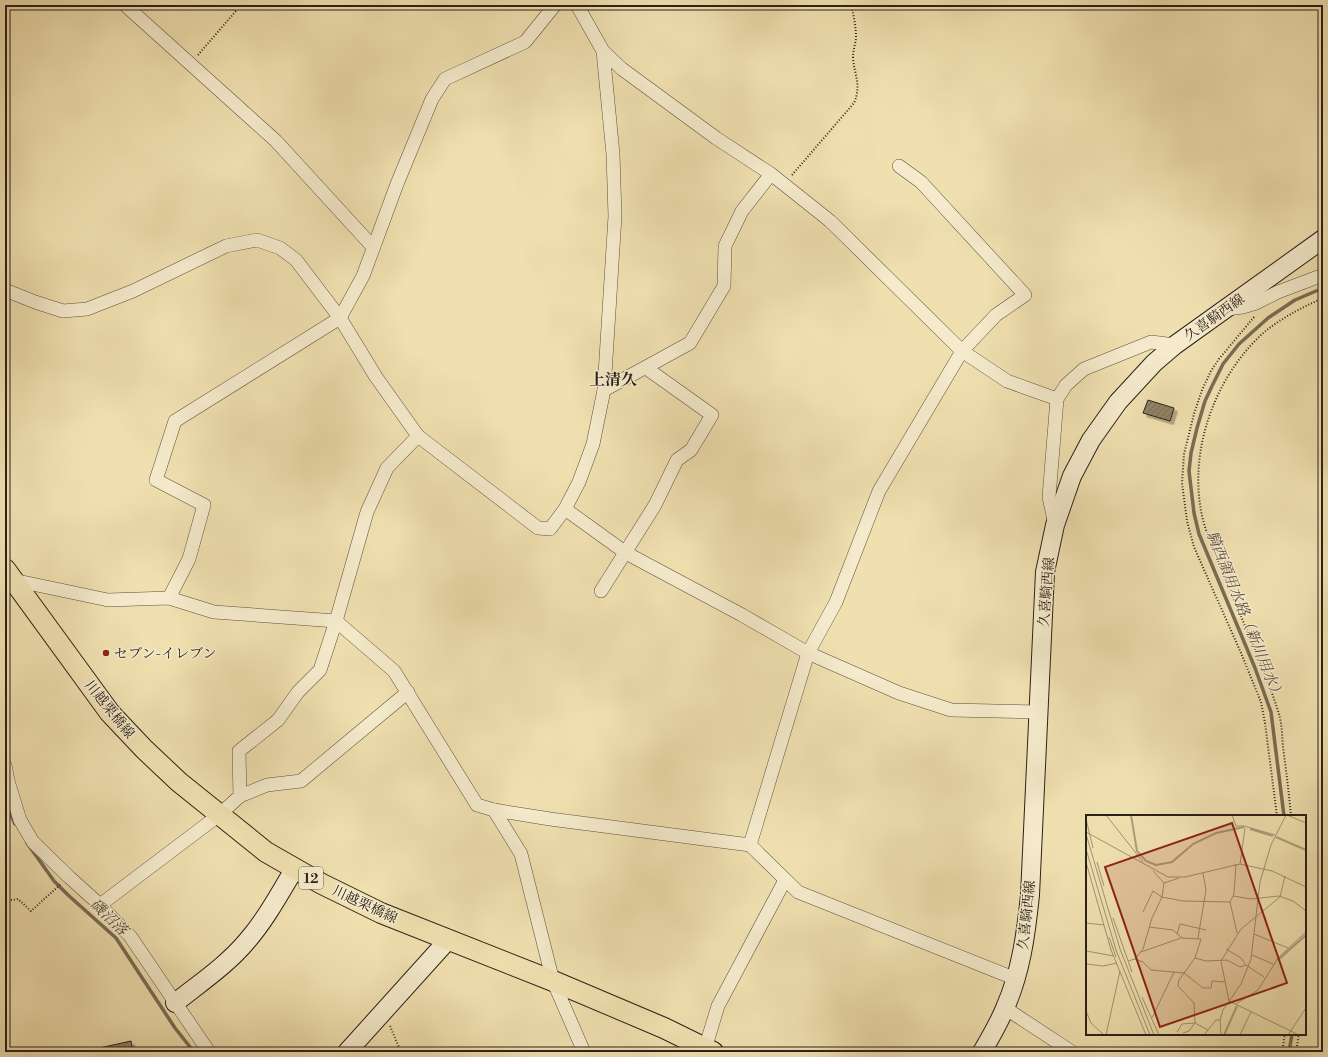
<svg xmlns="http://www.w3.org/2000/svg" width="1328" height="1057" viewBox="0 0 1328 1057" font-family="'Libre Bodoni','Noto Serif JP',serif">
<style>
.lines{fill:none;stroke-linecap:round;stroke-linejoin:round}
.stream{stroke:#796c55;stroke-width:3.5}
.building{fill:url(#building-hatch);stroke:#2b2019;filter:url(#shadow)}
.street-casing{stroke:#5c503f;stroke-width:14}
.secondary-casing{stroke:#2b2019;stroke-width:20}
.primary-casing{stroke:#2b2019;stroke-width:22}
.path{stroke:#2b2019;stroke-width:2;stroke-dasharray:1 2;stroke-linecap:butt}
.street{stroke:#f5ebcc;stroke-width:13}
.secondary{stroke:#f5ebcc;stroke-width:18}
.primary{stroke:#f0e0b0;stroke-width:20}
.poi-dot{fill:#8f2418;stroke:#f5ebcc;stroke-width:1.5}
.labels{text-anchor:middle;stroke-width:3;stroke-linejoin:round;paint-order:stroke}
.shield{fill:#f5ebcc;stroke:#685d4f;stroke-width:1}
.shield-label{font-size:13px;font-weight:bold;fill:#2b2019}
.street-label{font-size:14px;fill:#2b2019;stroke:#f5ebcc}
.poi-label{font-size:14px;fill:#2b2019;stroke:#f5ebcc;text-anchor:start}
.water-label{font-size:15px;font-style:italic;fill:#584c3c;stroke:#f5ebcc}
.quarter-label{font-size:16px;font-weight:bold;fill:#2b2019;stroke:#f5ebcc}
.inset-river{fill:none;stroke:#ad9f7d;stroke-width:2}
.inset-road{fill:none;stroke:#a19374;stroke-width:1}
.view{fill:#8f2418;fill-opacity:0.15;stroke:#8f2418;stroke-width:2}
.inset-edge{fill:none;stroke:#2b2019;stroke-width:2}
</style>
<defs>
<pattern id="building-hatch" width="6" height="6" patternUnits="userSpaceOnUse"><rect width="6" height="6" fill="#918468"/><path d="M-1 1l2-2M0 6l6-6M5 7l2-2" fill="none" stroke="#776c55"/></pattern>
<filter id="shadow"><feDropShadow dx="3.5" dy="3.5" stdDeviation="0" flood-color="#0004"/></filter>
</defs>
<rect width="100%" height="100%" fill="#f0e0b0"/>
<filter id="stains"><feTurbulence type="fractalNoise" baseFrequency=".005" numOctaves="4"/><feColorMatrix values="0 0 0 0 .2 0 0 0 0 .09 0 0 0 0 .02 0 0 0 .5 -.17"/></filter>
<radialGradient id="worn" r=".72"><stop offset=".6" stop-color="#630" stop-opacity="0"/><stop offset="1" stop-color="#630" stop-opacity=".3"/></radialGradient>
<g class="lines">
<g class="stream">
<path d="M 5,801 L 15,824"/>
<path d="M 1284,816 L 1271,712 L 1255,668 L 1199,534 L 1194,513 L 1189,471 L 1191,453 L 1197,428 L 1205,401 L 1212,386 L 1223,364 L 1239,344 L 1268,318 L 1295,300 L 1323,288"/>
<path d="M 27,843 L 54,881 L 68,895 L 116,938 L 175,1028 L 194,1052"/>
<path d="M 1289,1052 L 1292,1034"/>
</g>
</g>
<g class="building">
<path d="M 1148,400 L 1174,408 L 1170,421 L 1143,413 Z"/>
<path d="M 131,1041 L 133,1052 L 81,1052 Z"/>
</g>
<g class="lines">
<g class="street-casing">
<g id="street">
<path d="M 125,5 L 276,141 L 373,247"/>
<path d="M 577,5 L 603,51 L 622,69 L 716,138 L 771,174 L 830,221 L 962,351 L 1007,381 L 1057,399"/>
<path d="M 603,51 L 613,154 L 615,216 L 604,390"/>
<path d="M 5,290 L 35,302 L 63,311 L 87,309 L 133,291 L 226,246 L 257,240 L 280,248 L 296,260 L 340,318 L 376,377 L 418,436 L 538,528 L 550,529 L 565,509 L 579,482 L 593,444 L 604,390 L 690,343 L 724,286 L 725,246 L 742,211 L 771,174"/>
<path d="M 1227,309 L 1243,307 L 1256,303 L 1278,292 L 1323,275"/>
<path d="M 565,509 L 626,553 L 742,615 L 808,653 L 899,693 L 951,710 L 1037,712"/>
<path d="M 1055,525 L 1049,497 L 1057,399 L 1066,385 L 1084,369 L 1151,342 L 1175,345"/>
<path d="M 13,580 L 108,600 L 169,598 L 214,612 L 336,621 L 394,671 L 477,805 L 494,810 L 550,819 L 750,845 L 798,892 L 1016,979"/>
<path d="M 601,591 L 655,505 L 677,460 L 691,450 L 712,415 L 646,368"/>
<path d="M 169,598 L 189,559 L 204,505 L 156,480 L 175,421 L 340,318 L 363,276 L 397,184 L 432,99 L 445,79 L 525,42 L 555,5"/>
<path d="M 5,765 L 8,781 L 20,820 L 33,842 L 69,877 L 100,905 L 130,936 L 209,1052"/>
<path d="M 240,796 L 267,785 L 301,781 L 408,692"/>
<path d="M 494,810 L 521,854 L 553,981 L 584,1052"/>
<path d="M 750,845 L 808,653 L 836,602 L 879,491 L 962,351 L 996,315 L 1025,295 L 921,182 L 899,166"/>
<path d="M 100,905 L 219,815 L 240,796 L 239,751 L 278,720 L 298,692 L 320,670 L 336,621 L 367,512 L 387,468 L 418,436"/>
<path d="M 1005,1008 L 1072,1052"/>
<path d="M 704,1052 L 718,1006 L 785,880"/>
</g>
</g>
<g class="secondary-casing">
<g id="secondary">
<path d="M 175,1003 C 200,983 227,965 247,941 C 266,919 280,893 295,868"/>
<path d="M 347,1052 L 448,940"/>
<path d="M 982,1052 C 990,1038 999,1023 1005,1008 C 1021,972 1026,934 1030,895 L 1045,572 L 1055,525 L 1072,476 L 1091,440 L 1118,402 L 1154,363 L 1175,345 L 1323,239"/>
</g>
</g>
<g class="primary-casing">
<path id="primary" d="M 5,569 L 110,713 L 144,749 L 179,782 L 266,852 L 322,884 L 381,913 L 553,981 L 664,1028 L 713,1052"/>
</g>
<g class="path">
<path d="M 198,55 L 241,5"/>
<path d="M 792,175 L 854,103 C 862,84 854,75 853,57 C 853,51 855,45 856,39 C 856,27 854,16 851,5"/>
<path d="M 1254,317 L 1219,359 L 1211,371 L 1202,390 L 1194,414 L 1184,454 L 1182,483 L 1187,521 L 1194,547 L 1241,653 L 1261,702 L 1265,723 L 1277,816"/>
<path d="M 1291,816 C 1289,793 1286,770 1283,747 C 1282,736 1282,724 1279,714 C 1263,663 1239,615 1220,565 C 1214,551 1207,535 1203,520 C 1187,455 1213,380 1261,335 C 1279,319 1301,308 1323,298"/>
<path d="M 5,901 L 18,899 L 31,911 L 61,884"/>
<path d="M 390,1026 L 401,1052"/>
<path d="M 1282,1052 L 1285,1034"/>
<path d="M 1296,1052 L 1299,1034"/>
</g>
<use href="#street" class="street"/>
<use href="#secondary" class="secondary"/>
<use href="#primary" class="primary"/>
</g>
<circle class="poi-dot" cx="106" cy="653" r="4"/>
<g class="labels">
<rect class="shield" x="299" y="867" width="24" height="22" rx="3"/>
<g class="shield-label">
<text x="311" y="883">12</text>
</g>
<g class="street-label">
<text transform="translate(1214 317) rotate(-35)" y="5">久喜騎西線</text>
<text transform="translate(1046 592) rotate(-85)" y="5">久喜騎西線</text>
<text transform="translate(110 709) rotate(51)" y="5">川越栗橋線</text>
<text transform="translate(365 904) rotate(25)" y="5">川越栗橋線</text>
<text transform="translate(1026 915) rotate(-84)" y="5">久喜騎西線</text>
</g>
<g class="poi-label">
<text x="114" y="658">セブン-イレブン</text>
</g>
<g class="water-label">
<text transform="translate(1245 615) rotate(68)" y="5">騎西領用水路（新川用水）</text>
<text transform="translate(109 917) rotate(44)" y="5">磯沼落</text>
</g>
<g class="quarter-label">
<text x="613" y="385">上清久</text>
</g>
</g>
<g transform="translate(1086 815)">
<rect width="220" height="220" fill="#f0e0b0"/>
<path class="inset-river" d="M 45,0 L 51,36 L 60,46 L 70,50 L 86,47 L 107,29 L 130,18 L 158,12M 164,14 L 187,21M 190,22 L 220,35M 192,145 L 220,120M 138,220 L 151,191"/>
<path class="inset-road" d="M 20,0 L 57,47M 146,0 L 150,11 L 158,11 L 189,20M 201,0 L 220,8M 0,4 L 7,33M 0,17 L 82,62 L 99,62 L 154,49 L 186,56 L 220,72M 0,19 L 34,134 L 68,220M 0,34 L 30,135 L 64,220M 0,47 L 25,135 L 60,220M 11,47 L 18,71M 150,49 L 148,79 L 144,87 L 151,118M 154,49 L 159,13M 67,56 L 78,68 L 93,63M 199,61 L 194,82 L 155,114 L 135,146 L 143,186 L 213,220M 147,81 L 165,84 L 193,81 L 207,86 L 220,96M 57,97 L 67,76 L 76,82 L 97,86 L 144,87M 27,103 L 46,157M 0,108 L 18,110M 63,112 L 87,115 L 96,123 L 115,124 L 109,143 L 93,165 L 92,171 L 108,188 L 109,208 L 122,215M 91,119 L 94,109 L 120,115M 168,119 L 202,133M 23,122 L 30,142M 112,123 L 120,75 L 117,58M 140,134 L 155,143 L 160,150M 0,136 L 28,141M 55,137 L 95,123M 166,140 L 187,149M 109,143 L 120,146 L 141,145 L 154,152 L 160,150 L 178,162M 49,144 L 57,147 L 65,155 L 98,158 L 117,173 L 125,173 L 126,166 L 139,167M 42,146 L 49,144 L 57,134 L 66,103 L 76,82 L 78,68M 0,149 L 17,151 L 31,148M 56,182 L 73,220M 150,189 L 172,175 L 192,143 L 220,117M 0,196 L 5,208 L 18,220M 66,203 L 88,157M 91,217 L 96,209 L 109,208M 97,218 L 103,216 L 108,209M 20,220 L 34,156M 118,220 L 130,205 L 134,205M 135,220 L 134,205 L 137,195 L 155,169 L 165,144 L 174,67 L 185,30 L 200,0M 154,220 L 165,197M 202,220 L 220,193"/>
<path class="view" d="M 146,8 L 201,168 L 74,212 L 19,52 Z"/>
<rect width="220" height="220" class="inset-edge"/>
</g>
<rect width="1328" height="1057" fill="none" stroke="#f0e0b0" stroke-width="20"/>
<rect x="6" y="6" width="1316" height="1045" fill="none" stroke="#2b2019" stroke-width="2"/>
<rect x="10" y="10" width="1308" height="1037" fill="none" stroke="#2b2019"/>
<rect width="100%" height="100%" filter="url(#stains)"/>
<rect width="100%" height="100%" fill="url(#worn)"/>
</svg>
